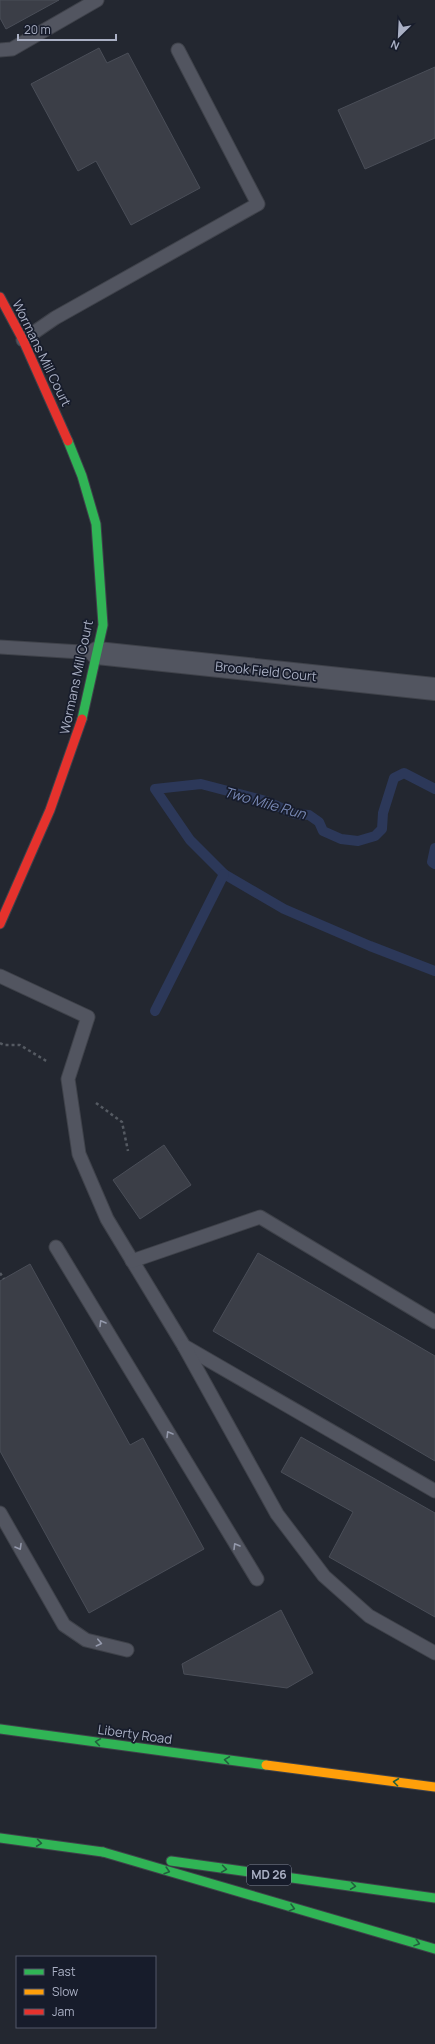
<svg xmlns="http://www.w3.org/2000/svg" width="435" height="2044" viewBox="0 0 435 2044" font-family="Manrope,sans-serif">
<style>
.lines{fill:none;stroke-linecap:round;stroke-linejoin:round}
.stream{stroke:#2c3859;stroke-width:10}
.building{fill:#3b3e47;stroke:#4a4e58}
.lane-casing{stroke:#3f424a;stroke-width:15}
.street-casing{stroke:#3f424a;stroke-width:24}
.fast-casing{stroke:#3f424a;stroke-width:11}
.slow-casing{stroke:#3f424a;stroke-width:11}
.jam-casing{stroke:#3f424a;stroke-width:11}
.path{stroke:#555a62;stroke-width:2.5;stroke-dasharray:3 3;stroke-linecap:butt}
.lane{stroke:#525560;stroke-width:13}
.street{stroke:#525560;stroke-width:22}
.fast{stroke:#30b455;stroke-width:9}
.slow{stroke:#ff9f0a;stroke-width:9}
.jam{stroke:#e5322d;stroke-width:9}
.oneway{stroke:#9499ab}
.oneway2{stroke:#22603e}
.labels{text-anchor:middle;stroke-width:3.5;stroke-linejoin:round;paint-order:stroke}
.shield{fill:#171c2b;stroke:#7e8496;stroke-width:1}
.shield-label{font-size:12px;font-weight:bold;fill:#aab0c4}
.street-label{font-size:13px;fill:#aab0c4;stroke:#171c2b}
.water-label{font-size:14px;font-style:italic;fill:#7888b4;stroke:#171c2b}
</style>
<rect width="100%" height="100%" fill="#232730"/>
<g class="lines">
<g class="stream">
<path d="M 435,789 L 404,773 L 394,778 L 383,813 L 382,829 L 375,836 L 358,841 L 341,839 L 323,831 L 319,822 L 309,815 L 295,814 L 266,801 L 201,784 L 155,789 L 190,840 L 224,874 L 284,909 L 370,946 L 435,971"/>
<path d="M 435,848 L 432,862 L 435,864"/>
<path d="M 155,1011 L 224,874"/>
</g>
</g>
<g class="building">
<path d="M 0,0 L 59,0 L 6,29 L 0,18 Z"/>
<path d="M 99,48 L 107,63 L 128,53 L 200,188 L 131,225 L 96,161 L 78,171 L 31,84 Z"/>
<path d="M 435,67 L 435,138 L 365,169 L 338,110 Z"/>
<path d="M 164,1145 L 191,1185 L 140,1219 L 113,1180 Z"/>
<path d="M 258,1253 L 435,1356 L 435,1461 L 213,1331 Z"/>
<path d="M 30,1264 L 130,1445 L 143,1438 L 204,1549 L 89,1613 L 0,1451 L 0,1281 Z"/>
<path d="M 301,1437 L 435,1513 L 435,1617 L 329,1557 L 353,1512 L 281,1472 Z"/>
<path d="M 281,1610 L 313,1673 L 287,1688 L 184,1674 L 182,1664 Z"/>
</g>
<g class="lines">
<g class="lane-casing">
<g id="lane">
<path d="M 0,50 L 12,49 L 97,0"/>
<path d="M 23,340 L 55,318 L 258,204 L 178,50"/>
<path d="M 0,647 L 97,653"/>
<path d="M 0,976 L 88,1017 L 68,1079 L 79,1154 L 107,1219 L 184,1346 L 435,1491"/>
<path d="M 56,1247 L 257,1579"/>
<path d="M 132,1261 L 260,1217 L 435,1322"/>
<path d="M 184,1346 L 277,1514 L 324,1576 L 369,1616 L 435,1653"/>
<path d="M 0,1513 L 64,1625 L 86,1640 L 127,1650"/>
</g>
</g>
<g class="street-casing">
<path id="street" d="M 97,653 L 435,689"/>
</g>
<g class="fast-casing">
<g id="fast">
<path d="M 68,441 L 82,476 L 96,524 L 103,625 L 82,719"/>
<path d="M 0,1729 L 266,1765"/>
<path d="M 0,1838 L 103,1852"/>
<path d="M 103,1852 L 435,1949"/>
<path d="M 171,1861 L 435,1898"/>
</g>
</g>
<g class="slow-casing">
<path id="slow" d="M 266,1765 L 435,1787"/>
</g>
<g class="jam-casing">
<g id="jam">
<path d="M 0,297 L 23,340 L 68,441"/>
<path d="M 0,924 L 50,810 L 82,719"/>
</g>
</g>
<g class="path">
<path d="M 0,1043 L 4,1045 L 20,1045 L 48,1062"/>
<path d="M 96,1103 L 122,1122 L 128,1151"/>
<path d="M 0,1273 L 4,1279"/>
</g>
<use href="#lane" class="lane"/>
<use href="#street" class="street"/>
<use href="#fast" class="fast"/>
<use href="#slow" class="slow"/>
<use href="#jam" class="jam"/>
</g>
<defs><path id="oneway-chevron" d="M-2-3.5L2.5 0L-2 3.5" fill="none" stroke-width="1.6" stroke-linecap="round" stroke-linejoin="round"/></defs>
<g class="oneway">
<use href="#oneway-chevron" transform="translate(102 1323) rotate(-121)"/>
<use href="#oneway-chevron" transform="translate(169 1434) rotate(-121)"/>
<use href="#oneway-chevron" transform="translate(236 1546) rotate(-121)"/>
<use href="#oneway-chevron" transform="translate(19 1547) rotate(60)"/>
<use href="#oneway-chevron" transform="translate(99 1643) rotate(13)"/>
</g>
<g class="oneway2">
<use href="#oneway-chevron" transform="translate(98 1742) rotate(-172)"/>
<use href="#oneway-chevron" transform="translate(227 1760) rotate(-172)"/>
<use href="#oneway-chevron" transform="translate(396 1782) rotate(-173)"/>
<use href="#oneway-chevron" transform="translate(39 1843) rotate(8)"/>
<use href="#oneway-chevron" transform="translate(224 1869) rotate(8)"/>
<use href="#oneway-chevron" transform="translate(167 1871) rotate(17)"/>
<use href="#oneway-chevron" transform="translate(353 1886) rotate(8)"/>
<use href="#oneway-chevron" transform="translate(292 1908) rotate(15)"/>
<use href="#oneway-chevron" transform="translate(417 1943) rotate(18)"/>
</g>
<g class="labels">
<rect class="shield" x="247" y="1865" width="44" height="20" rx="3"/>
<g class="shield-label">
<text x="269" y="1879">MD 26</text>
</g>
<g class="street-label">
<text transform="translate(42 353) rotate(64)" y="5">Wormans Mill Court</text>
<text transform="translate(266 671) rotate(6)" y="5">Brook Field Court</text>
<text transform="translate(76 677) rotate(-78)" y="5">Wormans Mill Court</text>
<text transform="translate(135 1734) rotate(8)" y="5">Liberty Road</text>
</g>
<g class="water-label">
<text transform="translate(265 803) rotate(16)" y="5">Two Mile Run</text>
</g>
</g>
<rect x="16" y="1956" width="140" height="72" fill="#171c2b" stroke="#525768"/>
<rect x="24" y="1969" width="20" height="6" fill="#30b455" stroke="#525768"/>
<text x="52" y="1976" font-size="12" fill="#aab0c4">Fast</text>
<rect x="24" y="1989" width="20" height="6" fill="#ff9f0a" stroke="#525768"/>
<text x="52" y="1996" font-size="12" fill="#aab0c4">Slow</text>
<rect x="24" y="2009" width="20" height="6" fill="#e5322d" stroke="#525768"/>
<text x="52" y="2016" font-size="12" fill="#aab0c4">Jam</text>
<g transform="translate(399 36) rotate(204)" stroke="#171c2b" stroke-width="3" paint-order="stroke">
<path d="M0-3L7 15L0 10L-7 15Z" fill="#aab0c4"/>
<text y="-6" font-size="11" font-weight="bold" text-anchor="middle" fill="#aab0c4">N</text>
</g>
<path d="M18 34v6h98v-6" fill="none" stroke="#aab0c4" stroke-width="2"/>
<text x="24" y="34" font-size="12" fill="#aab0c4" stroke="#171c2b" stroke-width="3" paint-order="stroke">20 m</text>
</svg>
